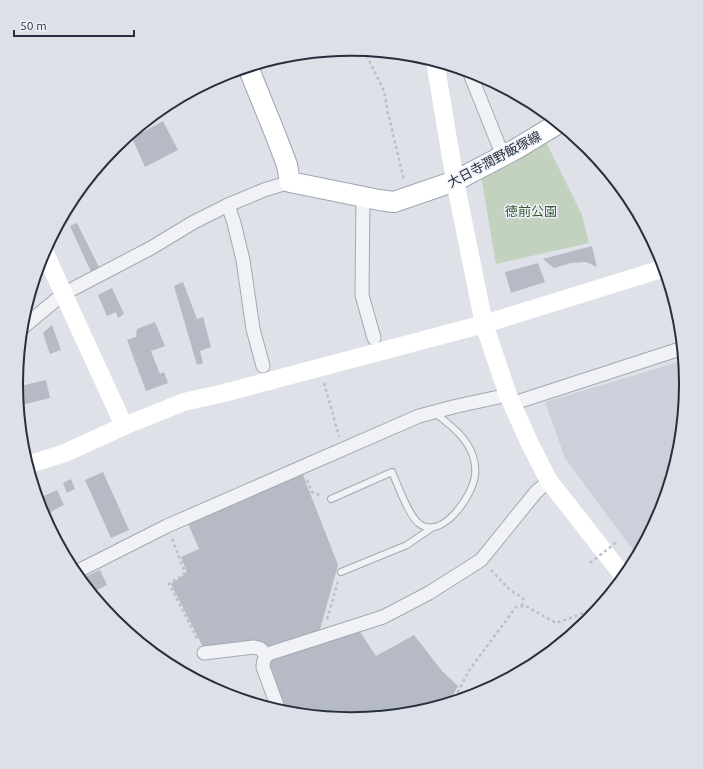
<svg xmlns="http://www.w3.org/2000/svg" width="703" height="769" viewBox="0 0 703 769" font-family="Ubuntu,'Noto Sans JP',sans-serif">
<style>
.built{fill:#ccd0da}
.green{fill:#c3d2bf}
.building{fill:#b5bac5}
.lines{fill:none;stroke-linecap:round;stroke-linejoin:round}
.lane-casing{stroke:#a3a8b2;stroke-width:8}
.street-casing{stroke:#a3a8b2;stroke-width:15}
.primary-casing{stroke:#9da5b4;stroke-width:22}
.path{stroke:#bcbfc6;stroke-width:2.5;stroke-dasharray:3 3;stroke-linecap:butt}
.lane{stroke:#f1f2f6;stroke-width:6}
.street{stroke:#f1f2f6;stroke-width:13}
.secondary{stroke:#fff;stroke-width:18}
.primary{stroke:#fff;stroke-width:20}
.path-bridge{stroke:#bcbfc6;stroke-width:2.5;stroke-dasharray:3 3;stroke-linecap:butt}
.labels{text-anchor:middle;stroke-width:3;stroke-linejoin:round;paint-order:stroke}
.street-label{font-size:13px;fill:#262f3f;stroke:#edf0f6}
.park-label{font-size:13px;fill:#395b33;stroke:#edf0f6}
.rim{fill:none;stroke:#262f3f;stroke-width:2}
</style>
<rect width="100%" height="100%" fill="#dee1e8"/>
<path class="built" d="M 685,360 L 687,385 L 681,450 L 661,513 L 638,557 L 565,458 L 545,402 Z"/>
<path class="green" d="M 544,138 L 582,215 L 589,243 L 496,264 L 481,176 Z"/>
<g class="building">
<path d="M 163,121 L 178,150 L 145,167 L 132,138 Z"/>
<path d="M 77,223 L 100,269 L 92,274 L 70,226 Z"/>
<path d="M 592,246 L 597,267 L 586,262 L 571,263 L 554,268 L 543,259 Z"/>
<path d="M 538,263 L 545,282 L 511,293 L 505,272 Z"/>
<path d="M 183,282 L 197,319 L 203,317 L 211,347 L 200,351 L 203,363 L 197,365 L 174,286 Z"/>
<path d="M 112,288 L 124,314 L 118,318 L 116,312 L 107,316 L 98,295 Z"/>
<path d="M 155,322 L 165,346 L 151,351 L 160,374 L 164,372 L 168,383 L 146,391 L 127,340 L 136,337 L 137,329 Z"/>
<path d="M 52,325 L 61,350 L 50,354 L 43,333 Z"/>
<path d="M 46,380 L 50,398 L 18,406 L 16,387 Z"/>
<path d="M 301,470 L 338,565 L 319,633 L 266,649 L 204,649 L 171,584 L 187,573 L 181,557 L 199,549 L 187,521 Z"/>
<path d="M 103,472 L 129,530 L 111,538 L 85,480 Z"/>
<path d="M 71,479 L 75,489 L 67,493 L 63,483 Z"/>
<path d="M 57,490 L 64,505 L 43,516 L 37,499 Z"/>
<path d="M 100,570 L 107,585 L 91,593 L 80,579 Z"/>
<path d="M 358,629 L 376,656 L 414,635 L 442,671 L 458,686 L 448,704 L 417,714 L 351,720 L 300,715 L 294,706 L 283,711 L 265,664 L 270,655 Z"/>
</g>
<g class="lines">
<g class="lane-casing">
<g id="lane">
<path d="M 331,499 L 392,472 C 398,485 409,518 421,525 C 444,538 473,495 475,475 C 476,467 474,456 470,449 C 462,433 447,423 434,412"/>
<path d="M 341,572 L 407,545 L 433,527"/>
</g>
</g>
<g class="street-casing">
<g id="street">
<path d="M 469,71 L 503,156"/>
<path d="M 363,197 L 362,295 L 374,338"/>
<path d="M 228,205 L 234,223 L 243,260 L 253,329 L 263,366"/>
<path d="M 21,329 L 63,294 L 151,248 L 194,222 L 228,205 L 264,190 L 290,182"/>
<path d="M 511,404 L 683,348"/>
<path d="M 74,573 L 167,526 L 419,416 L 457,406 L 508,395"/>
<path d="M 204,653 L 254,647 L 261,649 L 266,656"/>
<path d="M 279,711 L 263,667 C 263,660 265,656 271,653 L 383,617 L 429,593 L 481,560 L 536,492 L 549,481"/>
</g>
</g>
<g class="primary-casing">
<path id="primary" d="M 248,67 L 276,136 L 287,165 L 290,182 L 379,200 L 394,202 L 455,181 L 516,149 L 559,123"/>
</g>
<g class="path">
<path d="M 364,50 L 384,91 L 388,113 L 404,180"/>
<path d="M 324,383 L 339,436"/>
<path d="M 307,480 L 312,492 L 322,496"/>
<path d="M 172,539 L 185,573 L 169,584 L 198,640"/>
<path d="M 491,570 L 510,590 L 523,598 L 522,607"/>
<path d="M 327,619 L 338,582"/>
<path d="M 452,703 L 470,669 L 516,607 L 526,606 L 556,623 C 575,616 595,611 610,596"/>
</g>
<use href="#lane" class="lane"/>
<use href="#street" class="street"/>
<g class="secondary">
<path d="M 435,61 L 455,181 L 484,324 L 508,395 L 529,442 L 549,481 L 625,578"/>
<path d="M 44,251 L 124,426"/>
<path d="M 27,465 L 65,453 L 124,426 L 184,402 L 224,393 L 484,324 L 665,268"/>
</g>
<use href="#primary" class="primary"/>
<path class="path-bridge" d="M 590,563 L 618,541"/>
</g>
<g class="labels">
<g class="street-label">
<text transform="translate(494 159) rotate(-28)" y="5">大日寺潤野飯塚線</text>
</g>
<g class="park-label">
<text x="531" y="216">徳前公園</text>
</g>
</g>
<path d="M0 0H703V769H0ZM23 384a328 328 0 1 1 656 0a328 328 0 1 1-656 0Z" fill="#dde1e7" fill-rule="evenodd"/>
<path class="rim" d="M23 384a328 328 0 1 1 656 0a328 328 0 1 1-656 0Z"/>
<path d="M14 30v6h120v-6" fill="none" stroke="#262f3f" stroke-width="2"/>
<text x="20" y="30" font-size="12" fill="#262f3f" stroke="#edf0f6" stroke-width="3" paint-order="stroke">50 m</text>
</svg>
